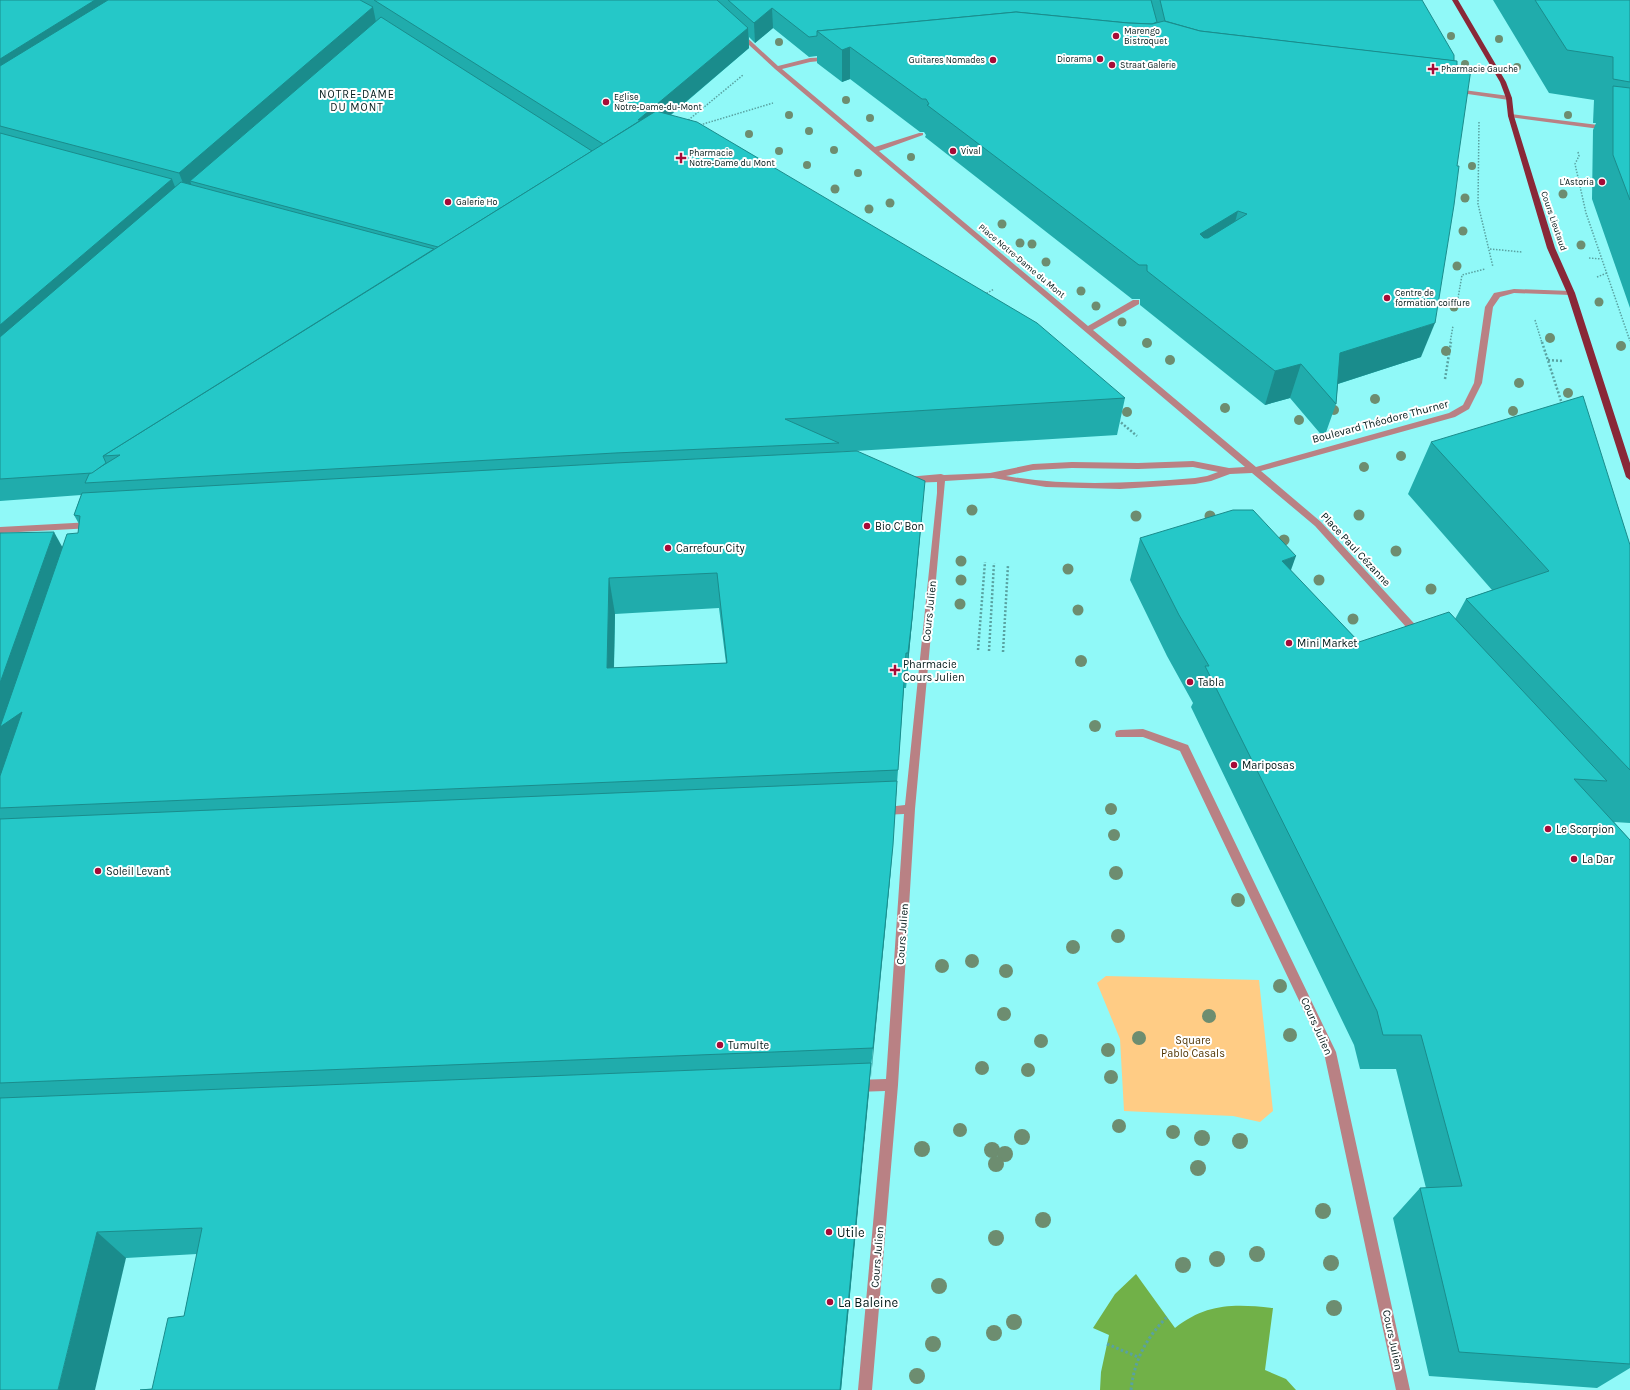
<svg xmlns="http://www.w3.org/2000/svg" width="1630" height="1390" viewBox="0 0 1630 1390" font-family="Karla,sans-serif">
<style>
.green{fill:#ffcc85}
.water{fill:#71b148}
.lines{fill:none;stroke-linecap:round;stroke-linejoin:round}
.path-far2{stroke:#59a2a1;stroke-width:1.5;stroke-dasharray:1.5 1.5;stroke-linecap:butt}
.path-far1{stroke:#59a2a1;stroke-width:2.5;stroke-dasharray:2 2;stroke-linecap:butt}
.path{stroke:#59a2a1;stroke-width:3;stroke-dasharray:2.5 2.5;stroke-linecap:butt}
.minor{fill:#b98184;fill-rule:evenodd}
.major{fill:#892838;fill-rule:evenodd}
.tree{fill:#6d8d70}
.wall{fill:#20acac;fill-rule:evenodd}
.shaded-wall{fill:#1a8c8c}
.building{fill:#25c8c8;stroke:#1a8c8c;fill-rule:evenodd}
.poi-dot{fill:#a60b37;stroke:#fff;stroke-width:1.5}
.labels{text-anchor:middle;stroke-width:4;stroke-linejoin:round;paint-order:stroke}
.far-poi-label{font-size:9px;fill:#031a1a;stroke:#fff;text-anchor:start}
.far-street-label{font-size:9px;fill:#031a1a;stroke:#fff}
.far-quarter-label{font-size:11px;letter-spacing:1px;fill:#031a1a;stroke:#fff}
.street-label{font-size:11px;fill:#031a1a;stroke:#fff}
.poi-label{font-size:11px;fill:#031a1a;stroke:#fff;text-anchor:start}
.park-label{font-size:11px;fill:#503400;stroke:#fff}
.near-poi-label{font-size:13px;fill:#031a1a;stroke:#fff;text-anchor:start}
</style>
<rect width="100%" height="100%" fill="#90f9f8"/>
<path class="green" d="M 1106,976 L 1259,980 L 1273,1111 L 1260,1122 L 1233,1116 L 1124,1111 L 1120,1039 L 1097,983 Z"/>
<path class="water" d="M 1136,1274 L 1175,1328 C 1207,1303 1234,1304 1273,1308 L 1265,1370 L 1286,1379 L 1296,1390 L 1100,1390 L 1101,1372 L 1109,1335 L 1093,1328 L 1115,1294 Z"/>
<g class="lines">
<g class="path-far2">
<path d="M 686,122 L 743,75"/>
<path d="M 1479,122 L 1478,204 L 1493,267"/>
<path d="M 700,125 L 773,103"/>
<path d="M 1578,152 L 1579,156 L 1575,164 L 1586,213 L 1630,341"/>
<path d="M 1490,249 L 1522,252"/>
<path d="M 1589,258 L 1601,259"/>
<path d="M 1597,277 L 1607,273"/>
<path d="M 984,295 L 994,289"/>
<path d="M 1457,304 L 1462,275 L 1485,269"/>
<path d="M 1535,320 L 1542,343"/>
<path d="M 1450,343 L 1453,326"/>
</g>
<g class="path-far1">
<path d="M 1542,342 L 1562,404"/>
<path d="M 1548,360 L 1562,361"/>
<path d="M 1445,379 L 1451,342"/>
<path d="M 1118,420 L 1137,436"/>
<path d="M 978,650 L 985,562"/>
<path d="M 989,651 L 994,563"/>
<path d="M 1003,652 L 1008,565"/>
</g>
<g class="path">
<path d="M 1107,1344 L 1138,1357"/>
<path d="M 1131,1390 C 1134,1361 1146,1338 1167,1317"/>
</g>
<g class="minor">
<path d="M 737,32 L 741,32 L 778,66 L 810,58 L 832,57 L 832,59 L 830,60 L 810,62 L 782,69 L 875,147 L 919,133 L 923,133 L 923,135 L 879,151 L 1088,326 L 1133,300 L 1139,300 L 1139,304 L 1093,330 L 1256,467 L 1449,413 L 1463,405 L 1474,383 L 1485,307 L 1494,293 L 1514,289 L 1571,291 L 1575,293 L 1571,295 L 1514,293 L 1500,297 L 1493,307 L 1482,383 L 1469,409 L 1455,417 L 1261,471 L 1321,522 L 1422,632 L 1424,635 L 1422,638 L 1416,638 L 1315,526 L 1252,473 L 1230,474 L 1211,481 L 1195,484 L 1120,489 L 1046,487 L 993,478 L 945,481 L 915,809 L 898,1085 L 872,1390 L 858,1390 L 885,1091 L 856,1092 L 852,1090 L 850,1086 L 852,1082 L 856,1080 L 886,1079 L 904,814 L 882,815 L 878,814 L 877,811 L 878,808 L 905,805 L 937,493 L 937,482 L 907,483 L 903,480 L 907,477 L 941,474 L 944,475 L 990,473 L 1033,464 L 1072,462 L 1138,463 L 1193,461 L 1229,468 L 1245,467 L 775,69 L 737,34 ZM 1193,467 L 1218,472 L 1207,476 L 1195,478 C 1132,483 1069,487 1006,476 L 1033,470 L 1072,468 L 1138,469 Z"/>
<path d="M 1456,89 L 1509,96 L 1512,98 L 1509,100 L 1454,92 L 1453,91 Z"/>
<path d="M 1511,114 L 1630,129 L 1630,133 L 1509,117 L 1508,116 Z"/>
<path d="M 92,522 L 97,525 L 92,528 L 0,533 L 0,527 Z"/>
<path d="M 1143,729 L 1188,745 L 1336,1052 L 1410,1390 L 1396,1390 L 1324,1053 L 1180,751 L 1143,737 L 1116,737 L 1115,734 L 1116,731 L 1120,730 Z"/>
</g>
<path class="major" d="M 1452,0 L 1458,0 L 1506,82 L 1512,98 L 1514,116 L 1555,248 L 1575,293 L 1630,463 L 1630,480 L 1626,477 L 1567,293 L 1547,248 L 1508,116 L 1506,98 L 1500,82 Z"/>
</g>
<g class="tree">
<circle cx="1451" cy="36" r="4"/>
<circle cx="1499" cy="39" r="4"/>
<circle cx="779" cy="42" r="4"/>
<circle cx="1465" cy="64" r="4"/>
<circle cx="1517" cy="67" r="4"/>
<circle cx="846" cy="100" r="4"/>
<circle cx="789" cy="115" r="4"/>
<circle cx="1568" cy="115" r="4"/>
<circle cx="870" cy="118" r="4"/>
<circle cx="809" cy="131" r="4"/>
<circle cx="749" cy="134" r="4"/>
<circle cx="834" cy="150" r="4"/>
<circle cx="779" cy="151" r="4"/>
<circle cx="911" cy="157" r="4"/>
<circle cx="807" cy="165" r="4"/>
<circle cx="1472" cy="166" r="4"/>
<circle cx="858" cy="173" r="4"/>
<circle cx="835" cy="189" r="4.5"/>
<circle cx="1563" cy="194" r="4.5"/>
<circle cx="1465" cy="198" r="4.5"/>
<circle cx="890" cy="203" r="4.5"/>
<circle cx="869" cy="209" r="4.5"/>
<circle cx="1002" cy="224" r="4.5"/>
<circle cx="1463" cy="231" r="4.5"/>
<circle cx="1020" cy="243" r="4.5"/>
<circle cx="1032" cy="244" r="4.5"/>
<circle cx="1581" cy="245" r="4.5"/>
<circle cx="1046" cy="262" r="4.5"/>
<circle cx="1457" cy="266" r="4.5"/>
<circle cx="1081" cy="291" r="4.5"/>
<circle cx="1599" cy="302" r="4.5"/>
<circle cx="1096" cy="306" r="4.5"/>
<circle cx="1454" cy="307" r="4.5"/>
<circle cx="1122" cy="322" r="4.5"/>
<circle cx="1550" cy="338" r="5"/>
<circle cx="1147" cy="343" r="5"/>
<circle cx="1621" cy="346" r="5"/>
<circle cx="1446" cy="351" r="5"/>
<circle cx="1170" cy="360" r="5"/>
<circle cx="1519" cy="383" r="5"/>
<circle cx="1568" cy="393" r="5"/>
<circle cx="1375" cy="399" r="5"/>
<circle cx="1225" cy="408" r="5"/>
<circle cx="1334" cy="410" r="5"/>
<circle cx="1513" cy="411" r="5"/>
<circle cx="1127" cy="412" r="5"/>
<circle cx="1299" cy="420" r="5"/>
<circle cx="1401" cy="456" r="5"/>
<circle cx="1364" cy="467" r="5"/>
<circle cx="972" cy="510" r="5.5"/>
<circle cx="1359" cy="515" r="5.5"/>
<circle cx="1136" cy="516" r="5.5"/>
<circle cx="1210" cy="516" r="5.5"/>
<circle cx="1284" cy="540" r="5.5"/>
<circle cx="1396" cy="551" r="5.5"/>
<circle cx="961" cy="561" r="5.5"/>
<circle cx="1068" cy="569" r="5.5"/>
<circle cx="961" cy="580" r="5.5"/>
<circle cx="1319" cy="580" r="5.5"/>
<circle cx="1431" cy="589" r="5.5"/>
<circle cx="960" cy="604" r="5.5"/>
<circle cx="1078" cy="610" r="5.5"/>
<circle cx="1353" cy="619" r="5.5"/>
<circle cx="1081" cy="661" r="6"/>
<circle cx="1095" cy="726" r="6"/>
<circle cx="1111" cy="809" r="6"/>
<circle cx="1114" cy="835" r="6"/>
<circle cx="1116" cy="873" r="7"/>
<circle cx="1238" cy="900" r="7"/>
<circle cx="1118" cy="936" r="7"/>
<circle cx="1073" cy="947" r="7"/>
<circle cx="972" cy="961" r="7"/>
<circle cx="942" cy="966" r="7"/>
<circle cx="1006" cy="971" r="7"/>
<circle cx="1280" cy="986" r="7"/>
<circle cx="1004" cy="1014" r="7"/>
<circle cx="1209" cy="1016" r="7"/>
<circle cx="1290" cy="1035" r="7"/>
<circle cx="1139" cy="1038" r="7"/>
<circle cx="1041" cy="1041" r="7"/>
<circle cx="1108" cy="1050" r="7"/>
<circle cx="982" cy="1068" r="7"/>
<circle cx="1028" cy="1070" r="7"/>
<circle cx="1111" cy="1077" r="7"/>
<circle cx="1119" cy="1126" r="7"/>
<circle cx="960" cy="1130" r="7"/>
<circle cx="1173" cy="1132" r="7"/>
<circle cx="1022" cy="1137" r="8"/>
<circle cx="1202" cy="1138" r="8"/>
<circle cx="1240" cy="1141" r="8"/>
<circle cx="922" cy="1149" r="8"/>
<circle cx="992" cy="1150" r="8"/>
<circle cx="1005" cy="1154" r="8"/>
<circle cx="996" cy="1164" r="8"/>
<circle cx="1198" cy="1168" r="8"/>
<circle cx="1323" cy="1211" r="8"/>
<circle cx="1043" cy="1220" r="8"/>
<circle cx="996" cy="1238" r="8"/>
<circle cx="1257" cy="1254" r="8"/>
<circle cx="1217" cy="1259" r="8"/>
<circle cx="1331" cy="1263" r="8"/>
<circle cx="1183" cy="1265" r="8"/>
<circle cx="939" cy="1286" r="8"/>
<circle cx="1334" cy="1308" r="8"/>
<circle cx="1014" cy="1322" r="8"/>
<circle cx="994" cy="1333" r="8"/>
<circle cx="933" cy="1344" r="8"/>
<circle cx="917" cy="1376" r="8"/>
</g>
<g class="wall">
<path d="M 0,0 L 1422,0 L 1421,357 L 1338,384 L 1336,404 L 1324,438 L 1290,398 L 1265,405 L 1140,305 L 1140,299 L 1132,299 L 925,137 L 926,135 L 924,132 L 920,132 L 850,79 L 842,82 L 817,63 L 817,56 L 809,57 L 773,28 L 755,43 L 749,37 L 749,48 L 671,115 L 1125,398 L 1117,435 L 839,452 L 922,517 L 909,654 L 906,688 L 904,688 L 890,879 L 870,1078 L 841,1390 L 140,1390 L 152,1389 L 184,1316 L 197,1254 L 126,1258 L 0,1390 L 0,533 L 63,547 L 78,533 L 79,524 L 74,515 L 81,495 L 0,501 ZM 719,608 L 726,663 L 614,668 L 615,614 Z"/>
<path d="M 1493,0 L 1630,0 L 1630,308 L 1592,199 L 1593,130 L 1596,123 L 1593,123 L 1594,100 L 1549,93 Z"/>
<path d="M 1431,442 L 1630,545 L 1630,823 L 1614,822 L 1630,840 L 1630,1368 L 1597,1388 L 1429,1376 L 1393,1218 L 1420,1188 L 1426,1188 L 1396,1069 L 1360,1069 L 1354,1045 L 1191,707 L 1193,703 L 1167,656 L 1130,580 L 1140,538 L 1291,571 L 1359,642 L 1455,619 L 1466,599 L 1492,590 L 1408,494 Z"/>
</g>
<g class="shaded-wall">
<path d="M 95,0 L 134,0 L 0,85 L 0,59 Z"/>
<path d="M 373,7 L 377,27 L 190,181 L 193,188 L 187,193 L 179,173 Z"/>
<path d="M 772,8 L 773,28 L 755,43 L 754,23 Z"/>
<path d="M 748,28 L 749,48 L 650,132 L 638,120 Z"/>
<path d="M 850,47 L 850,79 L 842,82 L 842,50 Z"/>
<path d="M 172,179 L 180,200 L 0,356 L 0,325 Z"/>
<path d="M 1238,211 L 1229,245 L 1192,268 L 1200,234 Z"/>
<path d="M 1435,323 L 1421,357 L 1328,387 L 1340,353 Z"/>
<path d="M 1301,364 L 1290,398 L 1265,405 L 1275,371 Z"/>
<path d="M 925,481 L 909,654 L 906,688 L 908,653 Z"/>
<path d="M 54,532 L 75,570 L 0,778 L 0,683 Z"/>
<path d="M 1296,556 L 1281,598 L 1282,561 Z"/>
<path d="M 609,578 L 615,614 L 613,703 L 607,668 Z"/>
<path d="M 893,845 L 890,879 L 871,1078 L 873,1048 Z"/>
<path d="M 871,1063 L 869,1093 L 841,1390 L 840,1390 Z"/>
<path d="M 97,1232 L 126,1258 L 95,1390 L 58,1390 Z"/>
</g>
<g class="building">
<path d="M 0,0 L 95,0 L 0,59 Z"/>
<path d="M 108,0 L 360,0 L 373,7 L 179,173 L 0,126 L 0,66 Z"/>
<path d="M 374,0 L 717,0 L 748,28 L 638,120 L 641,120 L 603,144 Z"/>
<path d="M 728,0 L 1151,0 L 1157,22 L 1152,24 L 1128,23 L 1016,12 L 817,31 L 817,36 L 809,37 L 772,8 L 754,23 Z"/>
<path d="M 1160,0 L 1422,0 L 1454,55 L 1454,61 L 1200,31 L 1165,21 Z"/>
<path d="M 1535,0 L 1630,0 L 1630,82 L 1613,79 L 1613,57 L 1567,50 Z"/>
<path d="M 1016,12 L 1128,23 L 1152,24 L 1164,21 L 1200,31 L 1457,61 L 1457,67 L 1471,69 L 1457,166 L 1459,166 L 1454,205 L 1435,323 L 1340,353 L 1336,404 L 1301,364 L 1275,371 L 1147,271 L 1147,265 L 1139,265 L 927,105 L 929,104 L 926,99 L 922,99 L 850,47 L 842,50 L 817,31 ZM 1238,211 L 1247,214 L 1208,238 L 1204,238 L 1200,234 Z"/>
<path d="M 381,17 L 592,151 L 438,247 L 190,181 Z"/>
<path d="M 1613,86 L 1630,88 L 1630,200 L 1613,155 Z"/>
<path d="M 656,111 L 697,122 L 1037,323 L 1125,398 L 785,419 L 839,443 L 615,453 L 85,483 L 89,474 L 120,455 L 103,456 Z"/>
<path d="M 0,133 L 172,179 L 0,325 Z"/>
<path d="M 181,182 L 434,249 L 103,456 L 106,463 L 92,473 L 0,479 L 0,337 Z"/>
<path d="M 1583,396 L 1630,545 L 1630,770 L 1466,599 L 1549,571 L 1431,442 Z"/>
<path d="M 857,451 L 925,481 L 912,619 L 908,653 L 906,653 L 898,770 L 0,808 L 0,776 L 22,712 L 0,727 L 67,534 L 78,533 L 80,516 L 74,515 L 82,493 L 615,463 ZM 717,573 L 727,663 L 607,668 L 609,578 Z"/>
<path d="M 1233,510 L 1253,510 L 1296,556 L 1282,561 L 1359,642 L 1449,612 L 1607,781 L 1574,779 L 1630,840 L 1630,1364 L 1459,1352 L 1420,1188 L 1462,1186 L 1421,1035 L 1383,1035 L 1377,1011 L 1205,666 L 1209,666 L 1179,615 L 1140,538 Z"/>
<path d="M 54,532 L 0,683 L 0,533 Z"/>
<path d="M 897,781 L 893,845 L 873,1048 L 0,1083 L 0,819 Z"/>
<path d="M 871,1063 L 840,1390 L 140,1390 L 152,1389 L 168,1318 L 184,1316 L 202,1228 L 97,1232 L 58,1390 L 0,1390 L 0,1098 Z"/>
</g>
<g class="poi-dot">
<circle cx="1116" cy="36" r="4"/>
<circle cx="1100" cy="59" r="4"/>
<circle cx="993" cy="60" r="4"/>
<circle cx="1112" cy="65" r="4"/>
<path d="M1431 63h4v4h4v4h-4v4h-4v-4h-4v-4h4z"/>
<circle cx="606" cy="102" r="4"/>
<circle cx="953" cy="151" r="4"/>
<path d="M679 152h4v4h4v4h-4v4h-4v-4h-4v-4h4z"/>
<circle cx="1602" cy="182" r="4"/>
<circle cx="448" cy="202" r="4"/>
<circle cx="1387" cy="298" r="4"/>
<circle cx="867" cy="526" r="4"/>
<circle cx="668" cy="548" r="4"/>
<circle cx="1289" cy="643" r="4"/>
<path d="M893 664h4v4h4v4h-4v4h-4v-4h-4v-4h4z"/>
<circle cx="1190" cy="682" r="4"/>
<circle cx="1234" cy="765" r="4"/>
<circle cx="1548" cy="829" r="4"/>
<circle cx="1574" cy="859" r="4"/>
<circle cx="98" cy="871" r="4"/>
<circle cx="720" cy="1045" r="4"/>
<circle cx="829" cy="1232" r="4"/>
<circle cx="830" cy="1302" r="4"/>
</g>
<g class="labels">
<g class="far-poi-label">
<text x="1124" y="34">Marengo<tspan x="1124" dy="10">Bistroquet</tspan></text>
<text x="1092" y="62" text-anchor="end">Diorama</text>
<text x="985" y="63" text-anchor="end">Guitares Nomades</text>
<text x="1120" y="68">Straat Galerie</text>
<text x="1441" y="72">Pharmacie Gauche</text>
<text x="614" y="100">Eglise<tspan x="614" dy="10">Notre-Dame-du-Mont</tspan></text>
<text x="961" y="154">Vival</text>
<text x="689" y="156">Pharmacie<tspan x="689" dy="10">Notre-Dame du Mont</tspan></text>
<text x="1594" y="185" text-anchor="end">L'Astoria</text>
<text x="456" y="205">Galerie Ho</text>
<text x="1395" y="296">Centre de<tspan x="1395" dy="10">formation coiffure</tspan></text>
</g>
<g class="far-street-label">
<text transform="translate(1554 221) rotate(71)" y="3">Cours Lieutaud</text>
<text transform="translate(1022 261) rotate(40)" y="3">Place Notre-Dame du Mont</text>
</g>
<g class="far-quarter-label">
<text x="357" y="98">NOTRE-DAME<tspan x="357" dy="13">DU MONT</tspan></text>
</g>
<g class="street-label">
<text transform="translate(1380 421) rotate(-15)" y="4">Boulevard Théodore Thurner</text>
<text transform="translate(1356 549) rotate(47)" y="4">Place Paul Cézanne</text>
<text transform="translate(929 611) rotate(-84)" y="4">Cours Julien</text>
<text transform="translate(902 934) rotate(-86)" y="4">Cours Julien</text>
<text transform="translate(1317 1026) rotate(66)" y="4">Cours Julien</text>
<text transform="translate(877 1257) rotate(-85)" y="4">Cours Julien</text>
<text transform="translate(1393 1340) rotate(78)" y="4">Cours Julien</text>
</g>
<g class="poi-label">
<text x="875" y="530">Bio C' Bon</text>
<text x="676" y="552">Carrefour City</text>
<text x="1297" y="647">Mini Market</text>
<text x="903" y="668">Pharmacie<tspan x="903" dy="13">Cours Julien</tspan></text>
<text x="1198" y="686">Tabla</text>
<text x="1242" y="769">Mariposas</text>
<text x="1556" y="833">Le Scorpion</text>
<text x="1582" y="863">La Dar</text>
<text x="106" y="875">Soleil Levant</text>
<text x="728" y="1049">Tumulte</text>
</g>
<g class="park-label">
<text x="1193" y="1044">Square<tspan x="1193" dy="13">Pablo Casals</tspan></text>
</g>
<g class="near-poi-label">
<text x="837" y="1237">Utile</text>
<text x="838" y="1307">La Baleine</text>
</g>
</g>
</svg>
